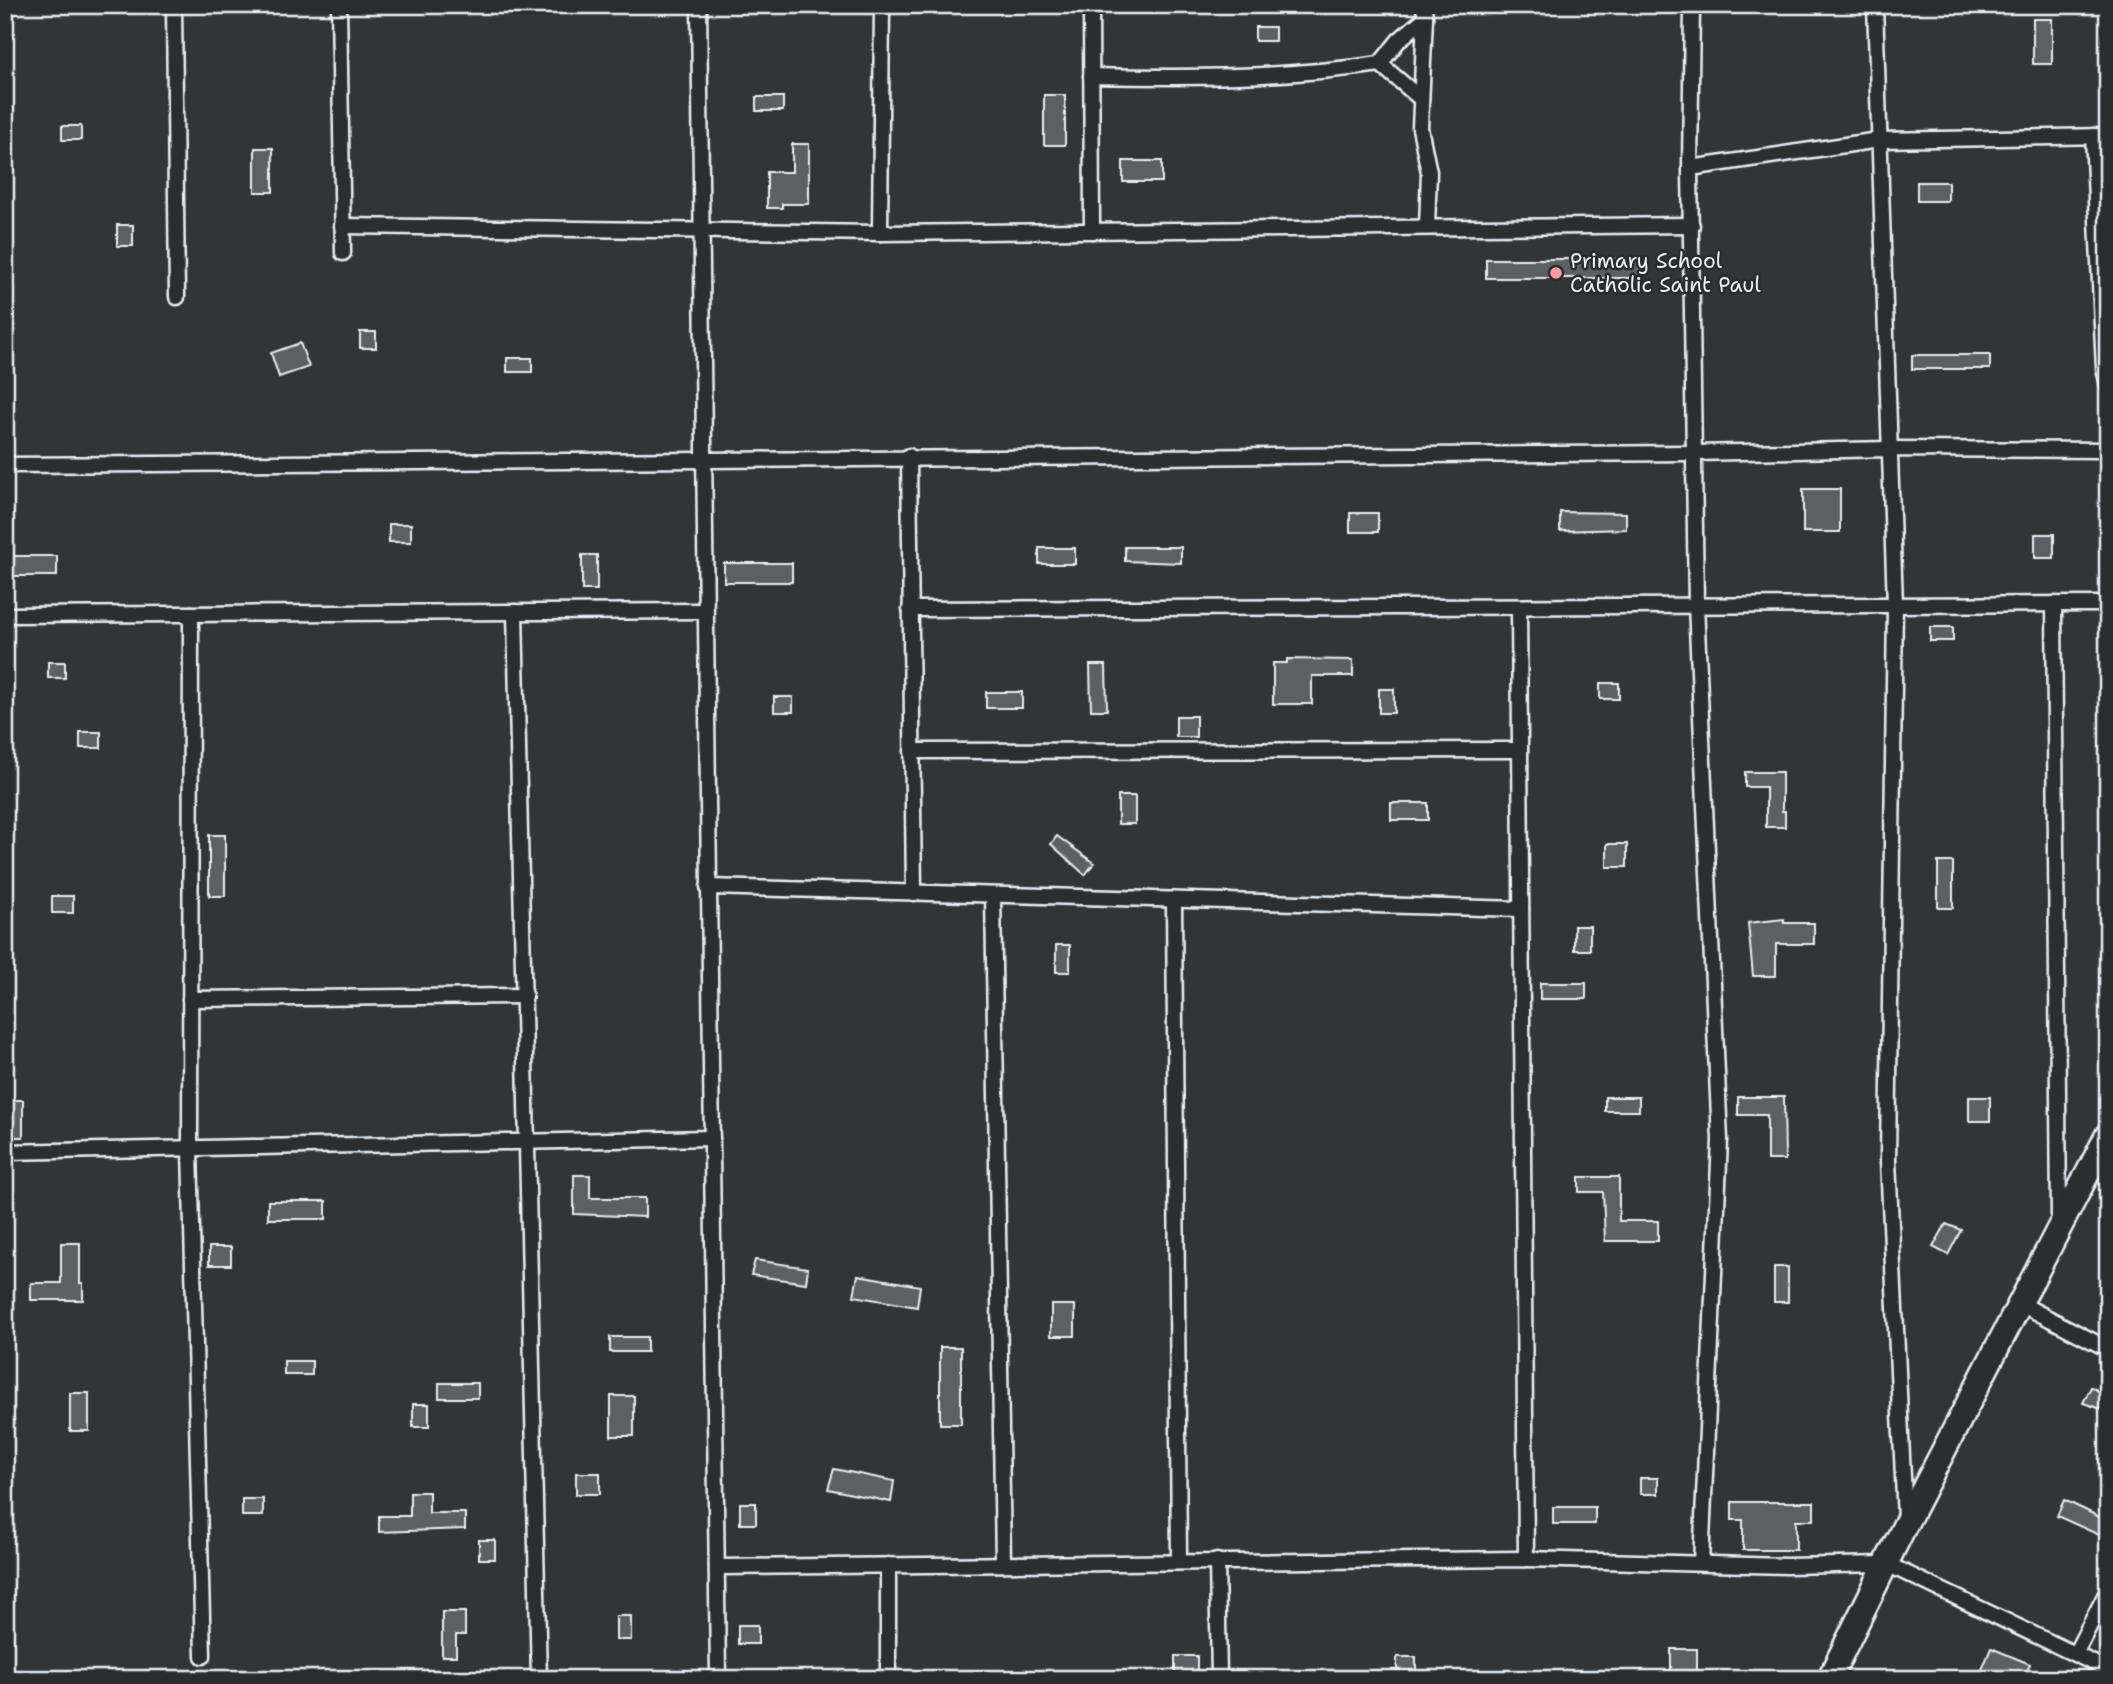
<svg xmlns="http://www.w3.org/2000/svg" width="2113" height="1684" viewBox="0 0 2113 1684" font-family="'Shantell Sans',sans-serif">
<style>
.building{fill:#5c6063;stroke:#e8f1f8;stroke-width:2}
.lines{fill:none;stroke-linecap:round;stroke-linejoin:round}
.street-casing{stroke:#e8f1f8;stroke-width:19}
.primary-casing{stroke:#e8f1f8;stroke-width:28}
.street{stroke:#2a2d2e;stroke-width:14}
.primary{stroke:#2a2d2e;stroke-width:23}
.poi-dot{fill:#ff9aa2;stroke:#2a2d2e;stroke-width:2.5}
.labels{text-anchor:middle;stroke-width:5;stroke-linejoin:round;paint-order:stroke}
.poi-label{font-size:21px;fill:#e8f1f8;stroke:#2a2d2e;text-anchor:start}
</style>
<rect width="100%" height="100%" fill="#323536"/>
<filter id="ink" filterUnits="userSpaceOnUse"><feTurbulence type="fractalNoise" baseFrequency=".0143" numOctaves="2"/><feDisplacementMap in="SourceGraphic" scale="14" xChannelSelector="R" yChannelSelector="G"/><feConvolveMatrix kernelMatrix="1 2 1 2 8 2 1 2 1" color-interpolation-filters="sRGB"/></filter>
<g filter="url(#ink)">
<g class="building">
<rect x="2033" y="19" width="19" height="45"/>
<rect x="1255" y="27" width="20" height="14"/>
<rect x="1044" y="95" width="21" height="50"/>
<rect x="756" y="97" width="27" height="14"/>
<rect x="62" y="126" width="19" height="14"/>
<path d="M 792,144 L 809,144 L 809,204 L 782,204 L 782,208 L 767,208 L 767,172 L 792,172 Z"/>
<rect x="255" y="148" width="18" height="44"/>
<rect x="1123" y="161" width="39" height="21"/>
<rect x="1917" y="182" width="31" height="19"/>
<rect x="117" y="225" width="16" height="21"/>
<rect x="1486" y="259" width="154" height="19"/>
<rect x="360" y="332" width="16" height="16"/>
<path d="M 300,343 L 309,367 L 279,377 L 271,353 Z"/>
<rect x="1912" y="355" width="78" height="14"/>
<rect x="507" y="358" width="25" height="14"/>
<rect x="1803" y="489" width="37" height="43"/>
<path d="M 1560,512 L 1626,513 L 1626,529 L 1560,531 Z"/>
<rect x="1350" y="513" width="28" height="19"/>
<rect x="389" y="524" width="22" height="18"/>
<rect x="2035" y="534" width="19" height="24"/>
<path d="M 1125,547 L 1181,547 L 1181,563 L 1125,561 Z"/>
<rect x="1039" y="548" width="36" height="16"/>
<rect x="582" y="555" width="15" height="35"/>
<rect x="5" y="556" width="52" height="20"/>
<rect x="724" y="563" width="68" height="19"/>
<rect x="1930" y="627" width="23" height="14"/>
<path d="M 1287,659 L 1353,660 L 1353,676 L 1312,676 L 1312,704 L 1273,704 L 1273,663 L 1287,663 Z"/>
<rect x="48" y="662" width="17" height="16"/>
<path d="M 1090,665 L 1106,665 L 1107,710 L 1091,710 Z"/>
<rect x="1600" y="683" width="19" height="16"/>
<rect x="1379" y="689" width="15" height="24"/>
<rect x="986" y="692" width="36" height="16"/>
<rect x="774" y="697" width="19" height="15"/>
<rect x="1176" y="716" width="20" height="21"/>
<rect x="80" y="732" width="21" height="16"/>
<path d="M 1745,772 L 1782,772 L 1782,811 L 1785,811 L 1785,827 L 1766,827 L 1766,787 L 1745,787 Z"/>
<rect x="1118" y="796" width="17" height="28"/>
<rect x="1391" y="803" width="37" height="17"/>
<rect x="209" y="835" width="16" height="61"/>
<path d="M 1057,836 L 1094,863 L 1085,875 L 1051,844 Z"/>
<rect x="1607" y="844" width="20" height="23"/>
<rect x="1938" y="862" width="15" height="46"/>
<rect x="52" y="896" width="21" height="17"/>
<path d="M 1784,919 L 1784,923 L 1814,923 L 1814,944 L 1776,944 L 1776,976 L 1753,976 L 1748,923 Z"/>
<rect x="1574" y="926" width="16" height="24"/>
<rect x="1056" y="945" width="14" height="27"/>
<rect x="1540" y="983" width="46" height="16"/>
<rect x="1605" y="1097" width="34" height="14"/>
<path d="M 1738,1097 L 1784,1097 L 1785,1160 L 1767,1160 L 1767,1115 L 1738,1115 Z"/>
<rect x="1969" y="1097" width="21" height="24"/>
<rect x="5" y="1100" width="18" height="37"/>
<path d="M 574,1175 L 590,1175 L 590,1198 L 645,1198 L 645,1217 L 574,1214 Z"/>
<path d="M 1579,1177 L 1619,1177 L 1619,1221 L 1658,1221 L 1658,1241 L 1605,1241 L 1603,1192 L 1579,1192 Z"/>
<rect x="268" y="1201" width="58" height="18"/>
<path d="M 1946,1224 L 1961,1230 L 1948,1255 L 1933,1247 Z"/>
<path d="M 61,1243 L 80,1243 L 80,1283 L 83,1283 L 83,1300 L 31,1300 L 31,1283 L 61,1283 Z"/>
<rect x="209" y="1247" width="22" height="18"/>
<path d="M 755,1260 L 808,1268 L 806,1283 L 751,1275 Z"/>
<rect x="1774" y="1267" width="14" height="35"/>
<path d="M 858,1275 L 920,1286 L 917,1307 L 854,1296 Z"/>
<rect x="1051" y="1305" width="24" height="31"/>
<rect x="610" y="1337" width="37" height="15"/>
<rect x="940" y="1347" width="21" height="77"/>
<rect x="284" y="1361" width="28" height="14"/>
<rect x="439" y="1383" width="39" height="15"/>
<path d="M 2091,1387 L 2107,1395 L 2101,1409 L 2083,1403 Z"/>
<rect x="70" y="1393" width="19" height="38"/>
<rect x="611" y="1396" width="23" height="40"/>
<rect x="413" y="1404" width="16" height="23"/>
<path d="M 834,1469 L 894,1481 L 891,1502 L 828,1489 Z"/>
<rect x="576" y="1473" width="24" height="21"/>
<rect x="1640" y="1478" width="18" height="16"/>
<path d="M 410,1492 L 429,1492 L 429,1513 L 465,1513 L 465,1529 L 379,1532 L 379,1516 L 410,1516 Z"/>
<rect x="242" y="1499" width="21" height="17"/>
<path d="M 2064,1500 L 2108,1521 L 2108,1539 L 2057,1516 Z"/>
<path d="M 1732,1502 L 1814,1502 L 1814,1520 L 1796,1520 L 1796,1550 L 1743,1550 L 1743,1520 L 1732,1520 Z"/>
<rect x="740" y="1503" width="16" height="21"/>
<rect x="1553" y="1507" width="42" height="17"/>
<rect x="479" y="1540" width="16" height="19"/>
<path d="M 442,1612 L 465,1612 L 465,1635 L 456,1635 L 456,1656 L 442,1656 Z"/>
<rect x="616" y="1616" width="15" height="24"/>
<rect x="738" y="1625" width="20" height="19"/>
<path d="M 1991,1648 L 2030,1664 L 2024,1679 L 1978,1679 Z"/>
<rect x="1671" y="1649" width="26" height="30"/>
<rect x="1175" y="1656" width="22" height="17"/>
<rect x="1397" y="1657" width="19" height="15"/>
</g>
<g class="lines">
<g class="street-casing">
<g id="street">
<path d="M 174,5 L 177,297"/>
<path d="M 339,5 L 343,253"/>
<path d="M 699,5 L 718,1679"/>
<path d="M 1091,5 L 1092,231"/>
<path d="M 1692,5 L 1690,168 L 1696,605 L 1720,1140 L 1701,1563"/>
<path d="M 1875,5 L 1895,605 L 1888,1161 L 1905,1519"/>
<path d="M 1425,18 L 1420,128 L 1429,172 L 1427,227"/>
<path d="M 1380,64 L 1421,99"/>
<path d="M 1091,76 C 1188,78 1284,78 1380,64 L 1399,40 L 1425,18 L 1424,5"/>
<path d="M 2093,136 L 2104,368 L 2108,386"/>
<path d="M 1690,168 L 1879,140 L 2108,136"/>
<path d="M 342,226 L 880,233 L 1692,225"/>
<path d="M 880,233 L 882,5"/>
<path d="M 909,456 L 914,893"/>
<path d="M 5,465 L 1695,453 L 1890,449 L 2108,450"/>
<path d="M 2054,604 L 2059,1220"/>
<path d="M 1519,607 L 1526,1559"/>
<path d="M 910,609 L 2108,604"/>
<path d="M 515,612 L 539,1679"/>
<path d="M 191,614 L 190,1149 L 203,1656"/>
<path d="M 5,615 L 705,611"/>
<path d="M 912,751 L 1520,750"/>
<path d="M 708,887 L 1521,909"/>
<path d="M 993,895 L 1003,1564"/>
<path d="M 1174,900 L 1179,1561"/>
<path d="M 190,999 L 525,996"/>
<path d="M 5,1152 L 712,1138"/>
<path d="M 2021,1304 L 2108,1349"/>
<path d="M 1217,1561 L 1219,1679"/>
<path d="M 888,1565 L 888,1679"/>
<path d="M 717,1567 L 1526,1559 L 1786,1566 L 1887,1564 L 2108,1670"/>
<path d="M 2075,1654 L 2108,1590"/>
</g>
</g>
<g class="primary-casing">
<path id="primary" d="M 1829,1679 L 1905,1525 L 2108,1134"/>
</g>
<use href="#street" class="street"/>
<use href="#primary" class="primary"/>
</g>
</g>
<circle class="poi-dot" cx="1556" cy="273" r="7"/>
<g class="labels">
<g class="poi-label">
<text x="1570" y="268">Primary School<tspan x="1570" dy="24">Catholic Saint Paul</tspan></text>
</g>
</g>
<rect width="2113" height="1684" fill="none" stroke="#2a2d2e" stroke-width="28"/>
<rect x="14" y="14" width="2085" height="1656" fill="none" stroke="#e8f1f8" stroke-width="2.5" filter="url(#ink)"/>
</svg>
